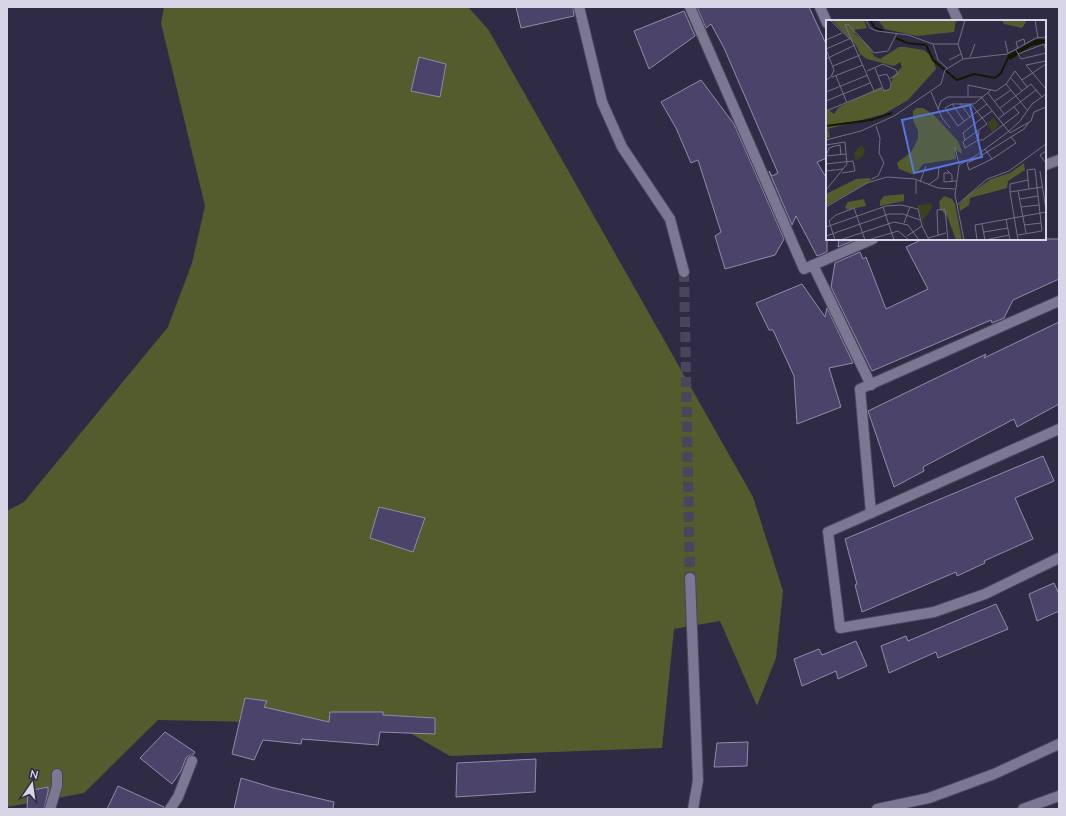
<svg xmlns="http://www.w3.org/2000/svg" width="1066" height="816" viewBox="0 0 1066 816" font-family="'Nunito Sans',sans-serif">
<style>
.forest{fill:#545b2d}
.building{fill:#4c436b;stroke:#908ca9}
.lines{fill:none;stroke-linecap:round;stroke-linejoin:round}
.street-tunnel{stroke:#49455c;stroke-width:10;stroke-dasharray:10 5;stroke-linecap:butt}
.street-casing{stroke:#4b465b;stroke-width:12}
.street{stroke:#7c7793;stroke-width:10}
.inset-river{fill:none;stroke:#151800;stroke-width:2}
.inset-road{fill:none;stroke:#736f85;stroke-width:1}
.view{fill:#5577dc;fill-opacity:0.15;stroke:#5577dc;stroke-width:2}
.inset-edge{fill:none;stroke:#d8d6e6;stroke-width:2}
</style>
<rect width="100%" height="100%" fill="#302b44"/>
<path class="forest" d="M 164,7 L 468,7 L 488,29 L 753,497 L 783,591 L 776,658 L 757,706 L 720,621 L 674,629 L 662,748 L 450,756 L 396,725 L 158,720 L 84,793 L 7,807 L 7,511 L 24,502 L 168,327 L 192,263 L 205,206 L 161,23 Z"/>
<g class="building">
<path d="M 516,7 L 573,7 L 574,16 L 521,28 Z"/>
<path d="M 697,7 L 809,7 L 827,46 L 827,158 L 817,162 L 827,179 L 827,252 L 817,256 L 796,216 L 792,225 L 769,171 L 772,176 L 778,173 L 724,48 L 711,24 L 706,28 Z"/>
<path d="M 684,11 L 695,36 L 649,69 L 634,31 Z"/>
<path d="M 419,57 L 446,64 L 440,97 L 411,91 Z"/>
<path d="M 701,80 L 734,124 L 784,239 L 775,255 L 725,269 L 715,236 L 721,232 L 698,160 L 691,163 L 676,128 L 661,102 Z"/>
<path d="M 839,239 L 854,239 L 855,240 L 838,247 Z"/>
<path d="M 923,239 L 1059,239 L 1059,279 L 1013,300 L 1004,318 L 992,323 L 991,320 L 872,371 L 831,287 L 835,263 L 860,252 L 863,259 L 866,257 L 886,309 L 928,289 L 906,247 Z"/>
<path d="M 802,284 L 825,317 L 827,308 L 853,363 L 829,368 L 841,407 L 797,424 L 794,376 L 773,330 L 769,330 L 756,303 Z"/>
<path d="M 1059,322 L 1059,404 L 1017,427 L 1014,419 L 923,467 L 924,471 L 894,487 L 868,411 L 986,354 L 984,358 Z"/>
<path d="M 1043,456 L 1054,481 L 1015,498 L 1033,539 L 984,561 L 985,563 L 957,576 L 956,572 L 862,612 L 855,585 L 857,584 L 845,539 Z"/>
<path d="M 379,507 L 425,518 L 413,552 L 370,538 Z"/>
<path d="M 1054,583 L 1059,594 L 1059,611 L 1037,621 L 1029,594 Z"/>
<path d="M 996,604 L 1008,629 L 938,658 L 936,652 L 889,673 L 881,646 L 906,636 L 908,641 Z"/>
<path d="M 856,641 L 867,666 L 838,679 L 836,671 L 802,686 L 794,659 L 819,649 L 822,655 Z"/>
<path d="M 245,698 L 267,701 L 264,707 L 329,722 L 330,712 L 383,712 L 383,715 L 435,718 L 435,734 L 380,732 L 378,745 L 302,739 L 301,744 L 263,740 L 254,760 L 232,754 Z"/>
<path d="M 165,732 L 195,752 L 193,755 L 188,756 L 186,758 L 181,771 L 172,784 L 140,758 Z"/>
<path d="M 748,742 L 747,766 L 714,767 L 717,743 Z"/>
<path d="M 536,759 L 535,792 L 456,797 L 457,763 Z"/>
<path d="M 241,778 L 274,788 L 334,802 L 333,809 L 234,809 Z"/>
<path d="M 118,786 L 164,807 L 164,809 L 107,809 Z"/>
<path d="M 48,787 L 48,792 L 44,809 L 27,809 L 28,791 Z"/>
</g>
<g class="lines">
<path class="street-tunnel" d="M 684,272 L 690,578"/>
<g class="street-casing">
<g id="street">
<path d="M 579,7 L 602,102 L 622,147 L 670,219 L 684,272"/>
<path d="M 690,7 L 804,269 L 873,239"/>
<path d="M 820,7 L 827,23"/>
<path d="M 952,7 L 958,21"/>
<path d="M 1045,165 L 1059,160"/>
<path d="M 813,265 L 871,385"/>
<path d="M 1059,301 L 860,389 L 871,513 L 1059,429"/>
<path d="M 871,513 L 828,532 L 840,628 L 934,612 L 985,594 L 1059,558"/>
<path d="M 690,578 L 698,780 L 693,809"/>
<path d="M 50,809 L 57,786 L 57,774"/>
<path d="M 170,809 L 178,797 L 192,761"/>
<path d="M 877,809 L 929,798 L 994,774 L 1059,744"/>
<path d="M 1023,809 L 1059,796"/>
</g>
</g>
<use href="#street" class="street"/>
</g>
<g transform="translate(826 20)">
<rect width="220" height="220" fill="#302b44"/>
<path d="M 168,98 L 173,105 L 166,112 L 161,103 ZM 35,125 L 39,130 L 37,136 L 30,141 L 28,133 ZM 105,183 L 106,188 L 97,200 L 101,214 L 91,186 Z" fill="#3d421c"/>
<path d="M 6,0 L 38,0 L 41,8 L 28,10 L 29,14 L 43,26 L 48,36 L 54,39 L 73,27 L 79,27 L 98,30 L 107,38 L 110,49 L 82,80 L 58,94 L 2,109 L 4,117 L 0,118 L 0,92 L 3,90 L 8,94 L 13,87 L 55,67 L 58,71 L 64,69 L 67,56 L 76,47 L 74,42 L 68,46 L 41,39 L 34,34 L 30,25 ZM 52,0 L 130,0 L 128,12 L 91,16 L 59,9 ZM 176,0 L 200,0 L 200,2 L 196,8 L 178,4 ZM 91,88 L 97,88 L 108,95 L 132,121 L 136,131 L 135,134 L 131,130 L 129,131 L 130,139 L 97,144 L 93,150 L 86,154 L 73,149 L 71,143 L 85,132 L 92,119 L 92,111 L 87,100 L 87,91 ZM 198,143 L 199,150 L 182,161 L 181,168 L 144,178 L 143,185 L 134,191 L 133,185 L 142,175 L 165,159 L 184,153 ZM 43,158 L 46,160 L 0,186 L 0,174 L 30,159 ZM 78,174 L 78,181 L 54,186 L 54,181 L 58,176 ZM 118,176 L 126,179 L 129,184 L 136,220 L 130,220 L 121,196 L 114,189 L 113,182 ZM 38,179 L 40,186 L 21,190 L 19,187 L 22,182 Z" fill="#545b2d"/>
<path d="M 211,19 L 220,20 L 220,23 L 205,26 L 184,40 L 182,35 Z" fill="#151800"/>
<path class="inset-river" d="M 44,0 L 49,8 L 58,11M 70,18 L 81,23 L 100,25 L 107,40 L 131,60 L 148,54 L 169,58 L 175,53 L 183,36M 0,106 L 45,100 L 66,93"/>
<path class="inset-road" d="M 4,0 L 27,22M 40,0 L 44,8 L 51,11 L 82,15 L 107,24 L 132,24M 209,0 L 212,18M 0,20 L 16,13M 179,21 L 182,33M 107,24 L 112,40 L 121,48M 192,29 L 190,22 L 198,19 L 199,24M 190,30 L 195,39 L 220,33M 192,34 L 218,24 L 220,31M 144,37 L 149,24M 0,39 L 29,25M 137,39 L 132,24 L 139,0M 123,40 L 135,34M 220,41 L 200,45 L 220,69M 7,46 L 34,35M 49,48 L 58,71 L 64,69 L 65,63 L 61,54 L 52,56M 41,51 L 57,44 L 70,50 L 72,54 L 63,59M 10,56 L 21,83M 6,57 L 37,45M 184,57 L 196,71M 0,60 L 5,57 L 8,50 L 0,29 L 23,19M 196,60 L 220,44M 201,67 L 189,51 L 180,64 L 202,91M 48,71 L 19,5 L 22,4 L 48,33 L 62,31 L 71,13M 0,72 L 42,55M 105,72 L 116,98 L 124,108M 162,73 L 178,94M 142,76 L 142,65 L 170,71 L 180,64M 156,78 L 184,113 L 205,101 L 208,92 L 220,87M 0,81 L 44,63M 169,81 L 185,70M 134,83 L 144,97M 126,84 L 138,101M 145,84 L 156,98 L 161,104 L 139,120 L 137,113 L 156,98 L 166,91M 161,84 L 132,106 L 119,88 L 126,84 L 148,84 L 165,70M 174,88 L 205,64 L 216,77M 112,89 L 115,81 L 122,77 L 157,77M 0,91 L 56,68M 172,99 L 210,70M 185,117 L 198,109 L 203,102M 0,120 L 35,111 L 68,96 L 115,64 L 119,50 L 137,39 L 181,34 L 210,18 L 220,17M 139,120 L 137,122 L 139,128 L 152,120 L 153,111M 152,120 L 157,120 L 193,93 L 188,87M 0,125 L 19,122 L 21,144 L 0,170M 129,127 L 133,144M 159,129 L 161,132 L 166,139 L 143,150 L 141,143 L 150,139 L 161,132 L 185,117 L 190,123 L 166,139M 0,136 L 3,128 L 9,126 L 14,125 L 15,135M 0,136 L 20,134M 219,142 L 214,135 L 220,131M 0,144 L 27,141 L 29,151 L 16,153M 121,150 L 126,155 L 126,161M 0,151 L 17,149M 214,151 L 220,190M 124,153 L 118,153 L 118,162 L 130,161M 46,159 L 52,156 L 58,143 L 53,133 L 54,118 L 50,106M 94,162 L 100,146M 102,165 L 112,158 L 113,147M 192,171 L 200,213M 184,172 L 184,164 L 202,160M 90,174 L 90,160M 194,179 L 212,176M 131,185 L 161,159 L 183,151 L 220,124M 0,187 L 41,163 L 61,157 L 89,159 L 112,168 L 129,169M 57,187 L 68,220M 195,187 L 213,185M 180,199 L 184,220M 78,203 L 84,187M 156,204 L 159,220M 198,205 L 215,203M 0,207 L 60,186 L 75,185 L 92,189 L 96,206 L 102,218M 158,212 L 182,208M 112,215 L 111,190 L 119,189 L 122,220M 192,215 L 216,211 L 209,149 L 201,150 L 203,169M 0,216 L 63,194 L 77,194 L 94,200M 81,216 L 96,206M 9,220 L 3,201 L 10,195 L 28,188 L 39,220M 14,220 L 68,202 L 82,205 L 93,220M 42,220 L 72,211 L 83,220M 103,220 L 102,218 L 120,213M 138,220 L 129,175 L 133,145 L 151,135 L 182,112 L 194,101 L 206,84 L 220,74M 151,220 L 149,205 L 220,192M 159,220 L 183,215M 192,220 L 184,172 L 216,167"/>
<path class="view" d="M 144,85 L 156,137 L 88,153 L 76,100 Z"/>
<rect width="220" height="220" class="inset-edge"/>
</g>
<rect width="1066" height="816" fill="none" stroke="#d8d6e6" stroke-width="16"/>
<g transform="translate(32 784) rotate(13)" stroke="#302b44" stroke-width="3" paint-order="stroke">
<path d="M0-3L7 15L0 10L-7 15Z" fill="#d8d6e6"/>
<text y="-6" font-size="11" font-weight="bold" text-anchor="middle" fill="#d8d6e6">N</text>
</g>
</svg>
